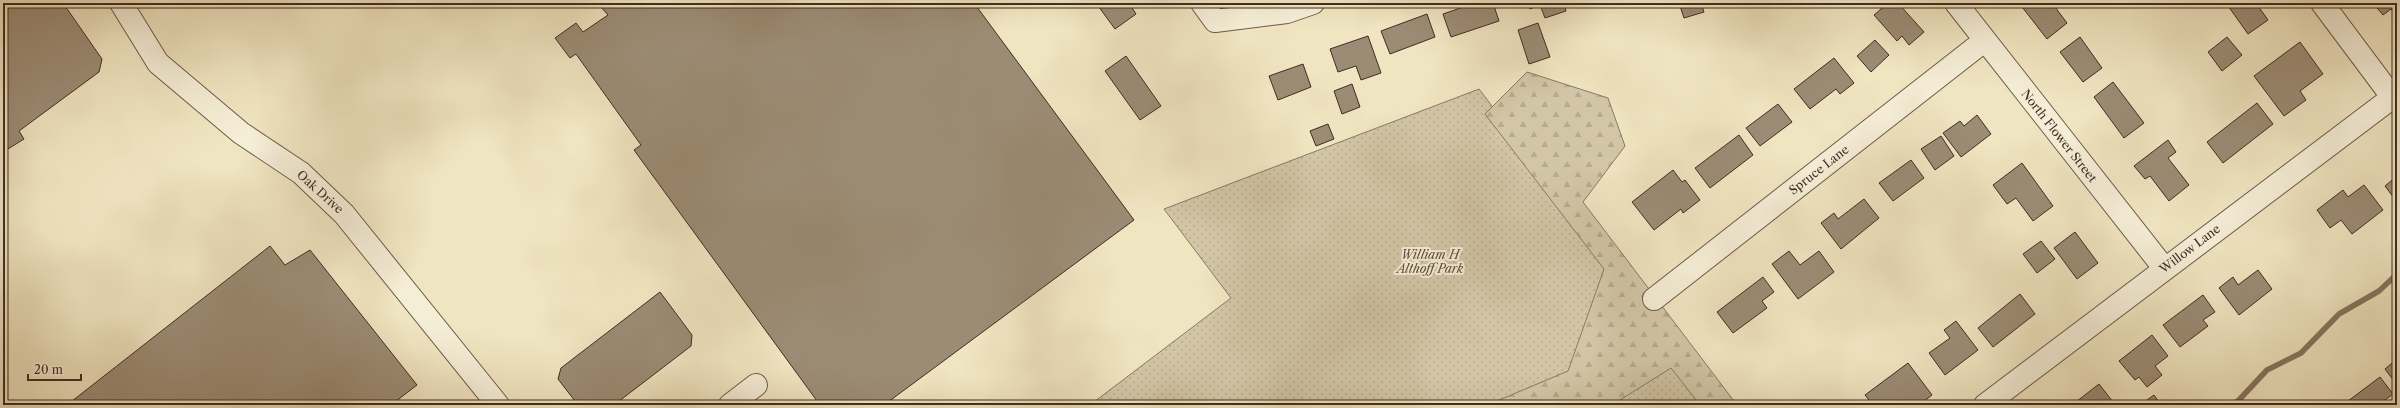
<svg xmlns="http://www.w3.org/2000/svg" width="2400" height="408" viewBox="0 0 2400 408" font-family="'Libre Caslon Text',serif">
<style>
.green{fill:url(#green-dots);stroke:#8a7964}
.forest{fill:url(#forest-firs);stroke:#8a7964}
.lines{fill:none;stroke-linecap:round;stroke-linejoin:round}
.stream{stroke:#867561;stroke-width:5.5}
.building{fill:#9c8c75;stroke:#412c23}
.minor-casing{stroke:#6d5a4a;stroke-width:24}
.minor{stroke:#f5eed7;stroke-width:22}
.labels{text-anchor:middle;stroke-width:4;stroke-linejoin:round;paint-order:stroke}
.street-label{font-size:12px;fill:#412c23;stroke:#f5eed7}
.park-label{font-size:12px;font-style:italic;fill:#5e4b3d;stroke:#f5eed7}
</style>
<defs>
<pattern id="green-dots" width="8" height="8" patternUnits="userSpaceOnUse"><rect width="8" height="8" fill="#d2c6a6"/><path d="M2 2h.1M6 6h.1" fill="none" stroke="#b6aa8f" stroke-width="1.8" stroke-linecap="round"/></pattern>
<pattern id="forest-firs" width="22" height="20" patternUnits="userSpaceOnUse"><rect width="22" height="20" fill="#d2c6a6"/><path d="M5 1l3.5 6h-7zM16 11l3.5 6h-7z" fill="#b6aa8f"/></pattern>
</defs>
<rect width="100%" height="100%" fill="#f0e5c1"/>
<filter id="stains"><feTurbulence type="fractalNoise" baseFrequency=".005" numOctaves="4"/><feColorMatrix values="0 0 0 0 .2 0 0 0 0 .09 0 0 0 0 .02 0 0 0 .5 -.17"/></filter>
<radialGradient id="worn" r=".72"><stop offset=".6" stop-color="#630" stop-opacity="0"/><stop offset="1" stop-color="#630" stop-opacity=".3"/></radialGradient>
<path class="green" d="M 1479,89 L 1721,405 L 1090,405 L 1231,298 L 1164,209 Z"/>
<path class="forest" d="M 1527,72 L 1608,98 L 1625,146 L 1583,202 L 1737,405 L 1700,405 L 1671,368 L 1612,405 L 1479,405 L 1497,401 L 1568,371 L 1604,269 L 1485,114 Z"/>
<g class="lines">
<path class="stream" d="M 2231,405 L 2238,401 L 2267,370 L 2301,353 L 2339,314 L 2379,291 L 2397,274"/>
</g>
<g class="building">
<path d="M 3,3 L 63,3 L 102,59 L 99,72 L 19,131 L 24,139 L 3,152 Z"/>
<path d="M 150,3 L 162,3 L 152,8 Z"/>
<path d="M 193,3 L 202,3 L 196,6 Z"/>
<path d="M 603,3 L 974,3 L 1134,220 L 884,405 L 820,405 L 634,150 L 641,145 L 576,54 L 570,58 L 555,38 L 576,23 L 583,32 L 608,15 L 600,6 Z"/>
<path d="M 1096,3 L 1129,3 L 1136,14 L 1115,29 Z"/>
<path d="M 1475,3 L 1493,3 L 1499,21 L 1451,37 L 1443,14 Z"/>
<path d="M 1528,3 L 1564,3 L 1566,11 L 1545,18 L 1540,5 L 1530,9 Z"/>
<path d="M 1679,3 L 1701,3 L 1704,12 L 1684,18 Z"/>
<path d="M 1888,3 L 1898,3 L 1924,32 L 1909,45 L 1902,36 L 1897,41 L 1874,15 Z"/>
<path d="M 2019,3 L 2052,3 L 2067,23 L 2047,39 Z"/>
<path d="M 2226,3 L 2256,3 L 2268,20 L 2248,34 Z"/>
<path d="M 2373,3 L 2397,3 L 2397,17 L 2391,9 L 2383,15 Z"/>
<path d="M 1427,14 L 1435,37 L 1390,54 L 1381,31 Z"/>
<path d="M 1538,23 L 1550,57 L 1529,64 L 1518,30 Z"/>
<path d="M 1368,36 L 1381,73 L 1361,80 L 1356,66 L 1338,72 L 1330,49 Z"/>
<path d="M 2080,37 L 2102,68 L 2083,82 L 2060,52 Z"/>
<path d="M 2227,37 L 2242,55 L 2222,71 L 2208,52 Z"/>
<path d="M 1875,40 L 1889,55 L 1871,72 L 1857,56 Z"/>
<path d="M 2300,42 L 2323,74 L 2300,91 L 2306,100 L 2284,116 L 2254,76 Z"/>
<path d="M 1126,56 L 1161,106 L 1140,120 L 1105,71 Z"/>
<path d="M 1834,58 L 1854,83 L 1840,94 L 1836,89 L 1810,109 L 1794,89 Z"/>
<path d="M 1303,64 L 1311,87 L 1278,100 L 1269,76 Z"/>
<path d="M 2113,82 L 2144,123 L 2124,138 L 2094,97 Z"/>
<path d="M 1352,84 L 1360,107 L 1342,114 L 1334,91 Z"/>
<path d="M 2257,103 L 2273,124 L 2223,163 L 2207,142 Z"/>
<path d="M 1778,104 L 1792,122 L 1760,146 L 1746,128 Z"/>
<path d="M 1977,115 L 1991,134 L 1961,157 L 1943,133 L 1960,121 L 1964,126 Z"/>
<path d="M 1328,124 L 1334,139 L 1316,146 L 1310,131 Z"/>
<path d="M 1739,135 L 1753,155 L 1710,188 L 1695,168 Z"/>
<path d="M 1941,136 L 1954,156 L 1935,170 L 1921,149 Z"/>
<path d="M 2168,140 L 2176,152 L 2168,158 L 2189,185 L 2169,201 L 2150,176 L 2145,179 L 2134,166 Z"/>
<path d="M 1911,160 L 1924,178 L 1893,201 L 1879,183 Z"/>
<path d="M 2022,163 L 2053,206 L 2033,221 L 2016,198 L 2007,204 L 1993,185 Z"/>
<path d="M 1673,170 L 1682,182 L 1685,180 L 1700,200 L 1683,213 L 1681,209 L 1654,230 L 1632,202 Z"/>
<path d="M 2397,176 L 2397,202 L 2385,186 Z"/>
<path d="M 2364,185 L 2383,210 L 2352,234 L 2341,220 L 2330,228 L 2317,210 L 2343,190 L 2348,197 Z"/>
<path d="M 1864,199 L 1879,218 L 1841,249 L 1821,223 L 1834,213 L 1838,219 Z"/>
<path d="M 2075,232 L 2098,263 L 2077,279 L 2054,248 Z"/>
<path d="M 2041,241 L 2055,259 L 2037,273 L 2023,254 Z"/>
<path d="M 270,246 L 285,265 L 310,250 L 417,385 L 391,405 L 67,405 Z"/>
<path d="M 1789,251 L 1800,265 L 1819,251 L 1834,272 L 1798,299 L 1772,264 Z"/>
<path d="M 2258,270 L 2272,289 L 2239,315 L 2219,288 L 2233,277 L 2238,285 Z"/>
<path d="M 1763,277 L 1774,292 L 1762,301 L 1767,308 L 1733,333 L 1717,312 Z"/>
<path d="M 660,292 L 692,335 L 691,346 L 614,405 L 578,405 L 558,379 L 561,368 Z"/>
<path d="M 2020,294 L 2035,314 L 1993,347 L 1978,328 Z"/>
<path d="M 2203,295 L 2215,312 L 2203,320 L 2208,326 L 2180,347 L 2163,325 Z"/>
<path d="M 1956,321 L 1978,350 L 1945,375 L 1929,353 L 1950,338 L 1944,330 Z"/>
<path d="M 2152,335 L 2168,356 L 2155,366 L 2162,375 L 2147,387 L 2139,377 L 2135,380 L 2119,361 Z"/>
<path d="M 2397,359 L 2397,385 L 2385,369 Z"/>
<path d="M 1908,363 L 1932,395 L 1919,405 L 1901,405 L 1900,403 L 1897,405 L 1873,405 L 1865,395 Z"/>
<path d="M 2380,377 L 2393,394 L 2378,405 L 2352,405 L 2348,401 Z"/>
<path d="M 2099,384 L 2113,402 L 2109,405 L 2072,405 Z"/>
<path d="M 2154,395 L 2161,405 L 2140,405 Z"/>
</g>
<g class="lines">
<g class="minor-casing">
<g id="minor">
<path d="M 121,3 L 158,63 L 241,133 L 301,173 L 344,214 L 498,405"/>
<path d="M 1202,3 L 1215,21 L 1287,12 L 1313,3"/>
<path d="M 1956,3 L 2164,268"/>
<path d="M 2322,3 L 2393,98"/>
<path d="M 1654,299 L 1984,41"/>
<path d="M 730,405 L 756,385"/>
<path d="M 1985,405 L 2397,94"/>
</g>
</g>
<use href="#minor" class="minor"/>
</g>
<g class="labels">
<g class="street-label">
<text transform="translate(2059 136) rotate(52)" y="4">North Flower Street</text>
<text transform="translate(1819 170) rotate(-38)" y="4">Spruce Lane</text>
<text transform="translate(320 192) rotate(42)" y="4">Oak Drive</text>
<text transform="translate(2190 249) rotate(-37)" y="4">Willow Lane</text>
</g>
<g class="park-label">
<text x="1430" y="259">William H<tspan x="1430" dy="14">Althoff Park</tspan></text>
</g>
</g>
<rect width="2400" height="408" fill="none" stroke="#f0e5c1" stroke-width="16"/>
<rect x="4" y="4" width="2392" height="400" fill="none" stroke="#412c23" stroke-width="2"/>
<rect x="8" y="8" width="2384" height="392" fill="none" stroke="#412c23"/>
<path d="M28 374v6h53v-6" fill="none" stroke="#412c23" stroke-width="2"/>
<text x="34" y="374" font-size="12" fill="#412c23" stroke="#f5eed7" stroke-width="3" paint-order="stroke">20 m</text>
<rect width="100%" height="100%" filter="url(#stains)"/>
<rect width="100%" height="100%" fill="url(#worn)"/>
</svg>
